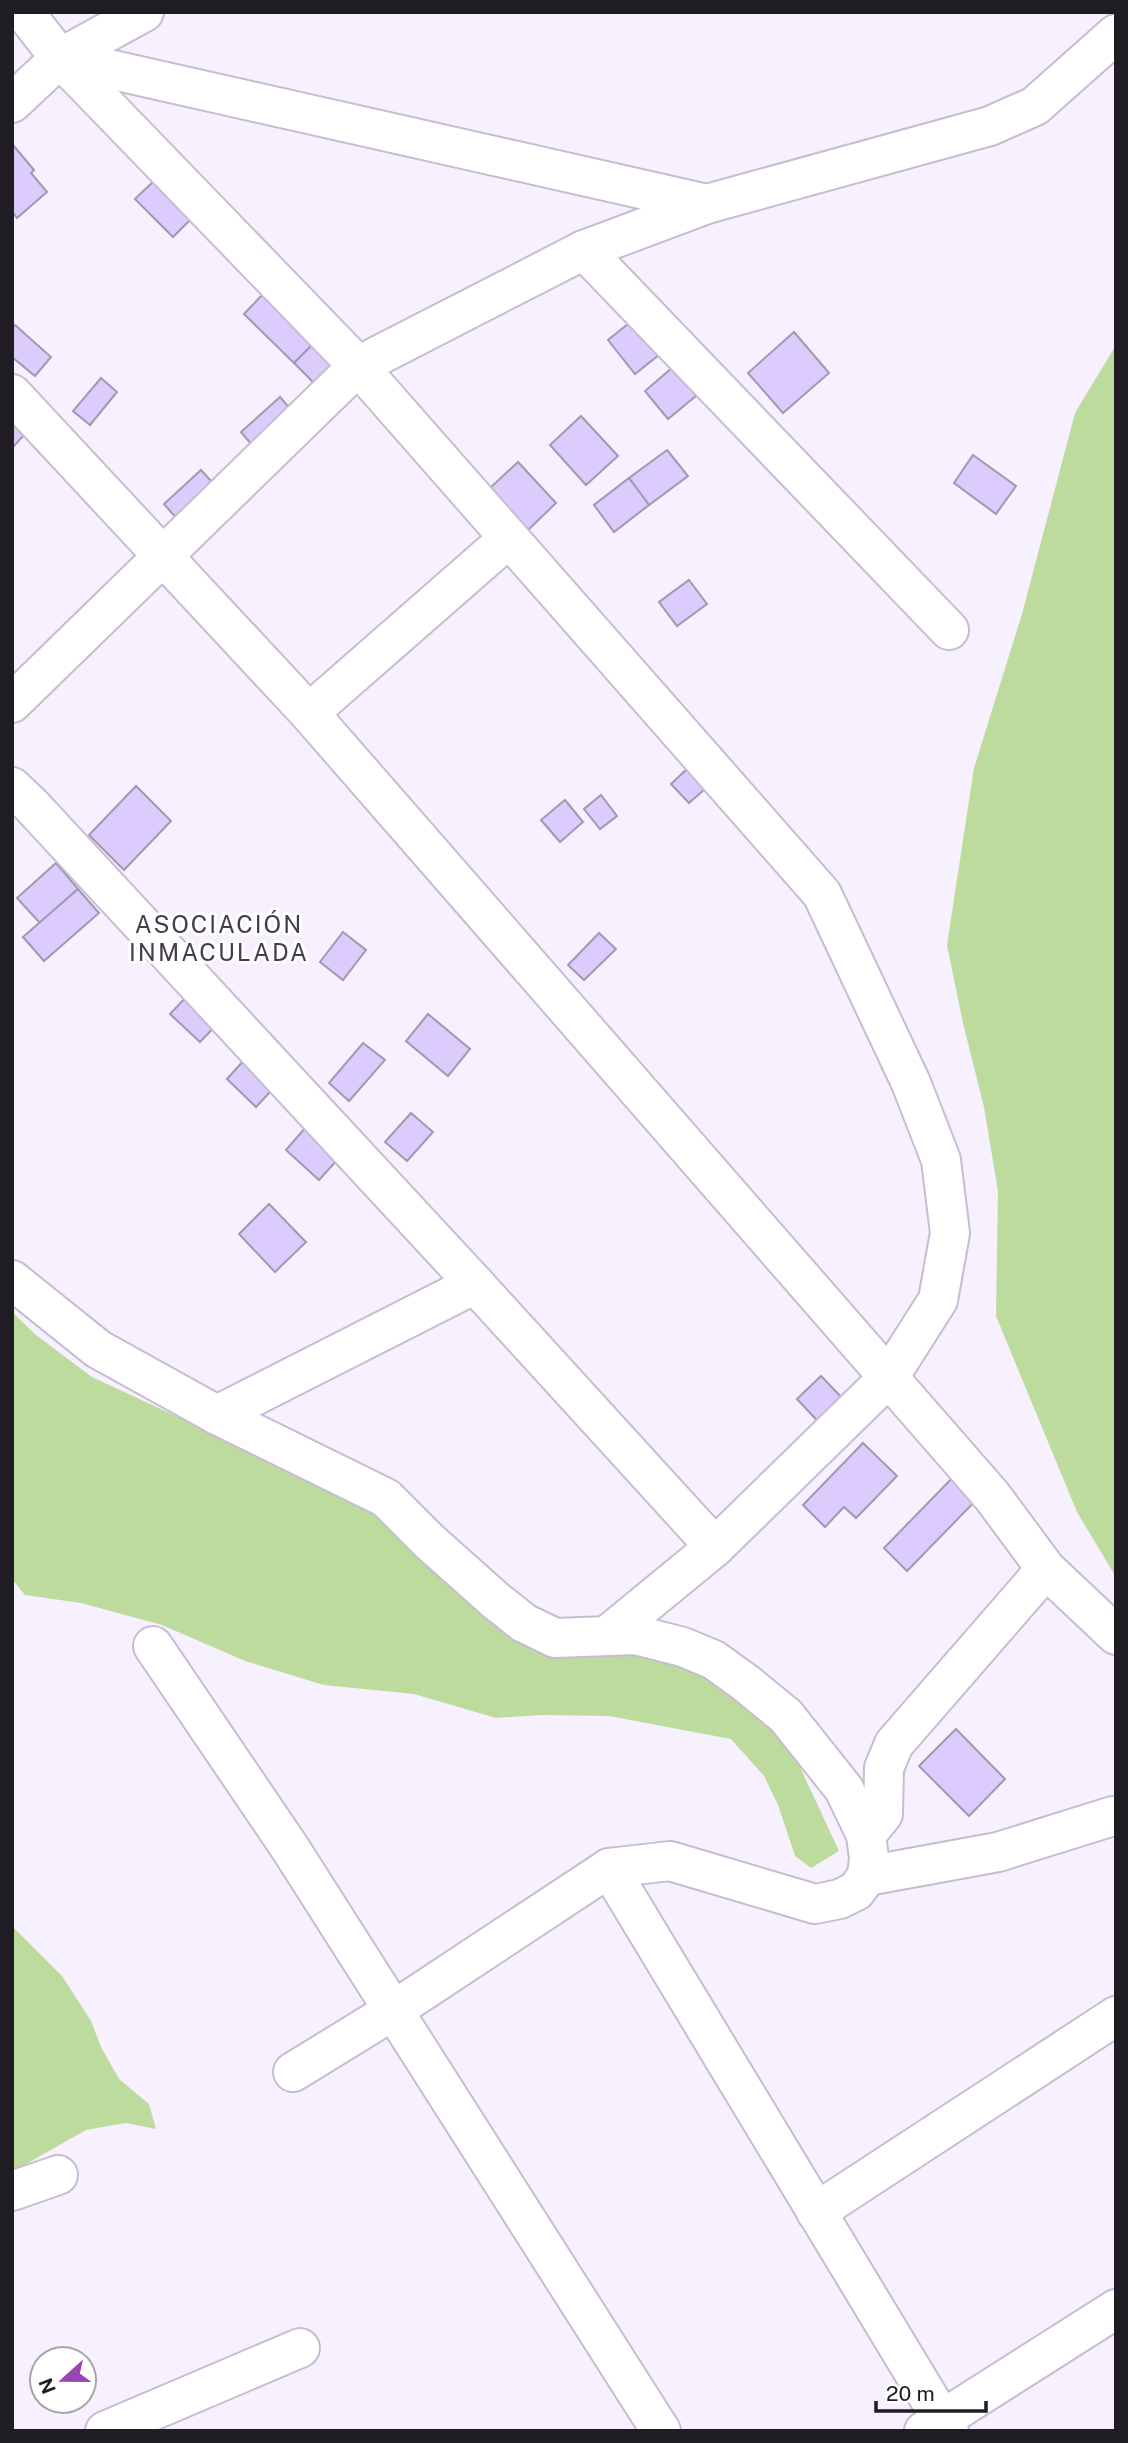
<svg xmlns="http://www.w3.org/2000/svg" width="1128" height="2443" viewBox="0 0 1128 2443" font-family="'Public Sans',sans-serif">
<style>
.green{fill:#bddb9c}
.building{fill:#dcccfd;stroke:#a099af;stroke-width:2}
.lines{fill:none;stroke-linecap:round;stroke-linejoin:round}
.minor-casing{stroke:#c7bcd2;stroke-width:42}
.minor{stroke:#fff;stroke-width:38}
.labels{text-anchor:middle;stroke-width:6;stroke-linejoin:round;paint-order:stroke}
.neighbourhood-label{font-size:24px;letter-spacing:2px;fill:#453c4e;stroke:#fff}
</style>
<rect width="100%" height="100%" fill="#f7f0fe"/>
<g class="green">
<path d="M 1116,345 L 1116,1577 L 1077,1512 L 996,1316 L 998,1191 L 984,1107 L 963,1023 L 947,945 L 974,768 L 1022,614 L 1075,413 Z"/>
<path d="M 12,1312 L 36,1335 L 92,1377 L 206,1430 L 341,1471 L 460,1576 L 620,1647 L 766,1694 L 839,1851 L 811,1868 L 795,1856 L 778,1805 L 764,1776 L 731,1739 L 609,1716 L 541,1715 L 496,1718 L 414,1694 L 324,1685 L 245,1661 L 162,1625 L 81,1603 L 25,1595 L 12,1579 Z"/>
<path d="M 12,1926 L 62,1976 L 91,2021 L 101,2047 L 119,2079 L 149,2104 L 156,2129 L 126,2123 L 86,2130 L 12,2172 Z"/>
</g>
<g class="building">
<path d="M 13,145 L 34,170 L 31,173 L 47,192 L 17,218 L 12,212 Z"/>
<path d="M 157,178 L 194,216 L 173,237 L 135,199 Z"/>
<path d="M 264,293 L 314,343 L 294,363 L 244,314 Z"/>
<path d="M 643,312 L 670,346 L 635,374 L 608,340 Z"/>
<path d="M 15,325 L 51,357 L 35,376 L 12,357 L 12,328 Z"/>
<path d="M 794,332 L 829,373 L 783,413 L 748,373 Z"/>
<path d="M 314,343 L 345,374 L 325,394 L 294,363 Z"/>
<path d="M 680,361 L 703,390 L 668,419 L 645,391 Z"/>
<path d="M 101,378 L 117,392 L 90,425 L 73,411 Z"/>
<path d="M 280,397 L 297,417 L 257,451 L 241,432 Z"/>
<path d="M 581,416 L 618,456 L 586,485 L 550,445 Z"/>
<path d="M 12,417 L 27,432 L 12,448 Z"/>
<path d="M 667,450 L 688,476 L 649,505 L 629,478 Z"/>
<path d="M 973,455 L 1016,486 L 996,514 L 954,483 Z"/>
<path d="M 518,462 L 556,503 L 528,530 L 490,488 Z"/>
<path d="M 201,470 L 222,493 L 184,527 L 164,504 Z"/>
<path d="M 629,478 L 649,505 L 614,532 L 594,505 Z"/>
<path d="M 689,580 L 707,604 L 677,626 L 659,602 Z"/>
<path d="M 688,768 L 706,788 L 689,803 L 671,784 Z"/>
<path d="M 136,786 L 171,821 L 124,870 L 89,835 Z"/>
<path d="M 601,795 L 617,816 L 600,829 L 584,809 Z"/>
<path d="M 565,800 L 583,822 L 560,842 L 541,820 Z"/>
<path d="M 56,863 L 78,889 L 40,923 L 17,898 Z"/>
<path d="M 78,889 L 99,913 L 44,961 L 23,937 Z"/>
<path d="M 343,932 L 366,950 L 343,980 L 320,962 Z"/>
<path d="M 599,933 L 616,949 L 584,980 L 568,965 Z"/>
<path d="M 191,992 L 221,1020 L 200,1042 L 170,1014 Z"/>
<path d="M 428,1014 L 470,1049 L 448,1076 L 406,1041 Z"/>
<path d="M 363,1043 L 385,1060 L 349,1101 L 329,1083 Z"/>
<path d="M 253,1050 L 283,1078 L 256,1107 L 227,1079 Z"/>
<path d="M 411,1113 L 433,1132 L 407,1161 L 385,1142 Z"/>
<path d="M 313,1119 L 347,1149 L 319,1180 L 286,1150 Z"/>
<path d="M 269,1204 L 306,1242 L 275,1272 L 239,1234 Z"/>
<path d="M 821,1376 L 850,1406 L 826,1430 L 797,1399 Z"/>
<path d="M 863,1443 L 897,1476 L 856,1518 L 844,1507 L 825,1527 L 803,1505 Z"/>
<path d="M 961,1469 L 984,1492 L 907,1571 L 884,1548 Z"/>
<path d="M 956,1729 L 1005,1779 L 969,1816 L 919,1766 Z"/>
</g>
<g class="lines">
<g class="minor-casing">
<g id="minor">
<path d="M 24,12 L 60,58 L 358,366 L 822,894 L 911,1083 L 941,1160 L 950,1233 L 938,1300 L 889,1377 L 715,1547 L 609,1634"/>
<path d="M 60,58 L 707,204"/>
<path d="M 12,103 L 60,58 L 144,12"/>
<path d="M 584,250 L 949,630"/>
<path d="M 12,394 L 309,713 L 992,1496 L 1046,1569 L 1116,1635"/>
<path d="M 12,703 L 358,366 L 584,250 L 707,204 L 990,126 L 1035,106 L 1116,34"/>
<path d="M 309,713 L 509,538"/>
<path d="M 12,787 L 31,805 L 475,1284 L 715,1547"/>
<path d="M 12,1280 L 98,1349 L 217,1415 L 386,1498 L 430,1542 L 495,1600 L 524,1623 L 555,1638 L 636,1635 L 683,1647 L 714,1660 L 747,1684 L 786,1716 L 844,1789 L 866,1835 L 869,1858 L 867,1876 L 998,1852 L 1113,1816"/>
<path d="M 217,1415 L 475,1284"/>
<path d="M 153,1646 L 290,1848 L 661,2431"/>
<path d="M 866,1835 L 883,1814 L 884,1768 L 894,1744 L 1046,1569"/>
<path d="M 609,1868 L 949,2431"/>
<path d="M 293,2072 L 394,2010 L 609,1868 L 670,1861 L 815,1904 L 840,1899 L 856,1891 L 867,1876"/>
<path d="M 12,2191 L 58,2175"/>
<path d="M 816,2212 L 1116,2016"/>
<path d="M 105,2431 L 300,2348"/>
<path d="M 924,2431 L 1116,2309"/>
</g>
</g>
<use href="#minor" class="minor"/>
</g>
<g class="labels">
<g class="neighbourhood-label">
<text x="219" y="933">ASOCIACIÓN<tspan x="219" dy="28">INMACULADA</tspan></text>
</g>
</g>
<rect width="1128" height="2443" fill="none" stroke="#201c24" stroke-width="28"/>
<g transform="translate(63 2380) rotate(249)"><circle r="33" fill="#ffffff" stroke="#a6a4a7" stroke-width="2"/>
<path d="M0-5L12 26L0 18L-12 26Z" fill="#9945b2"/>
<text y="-10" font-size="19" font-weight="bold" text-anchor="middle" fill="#201c24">N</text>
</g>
<path d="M876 2401v10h110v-10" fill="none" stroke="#201c24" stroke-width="3.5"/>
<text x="886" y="2401" font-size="21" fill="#201c24" stroke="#ffffff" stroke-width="5" paint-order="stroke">20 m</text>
</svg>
